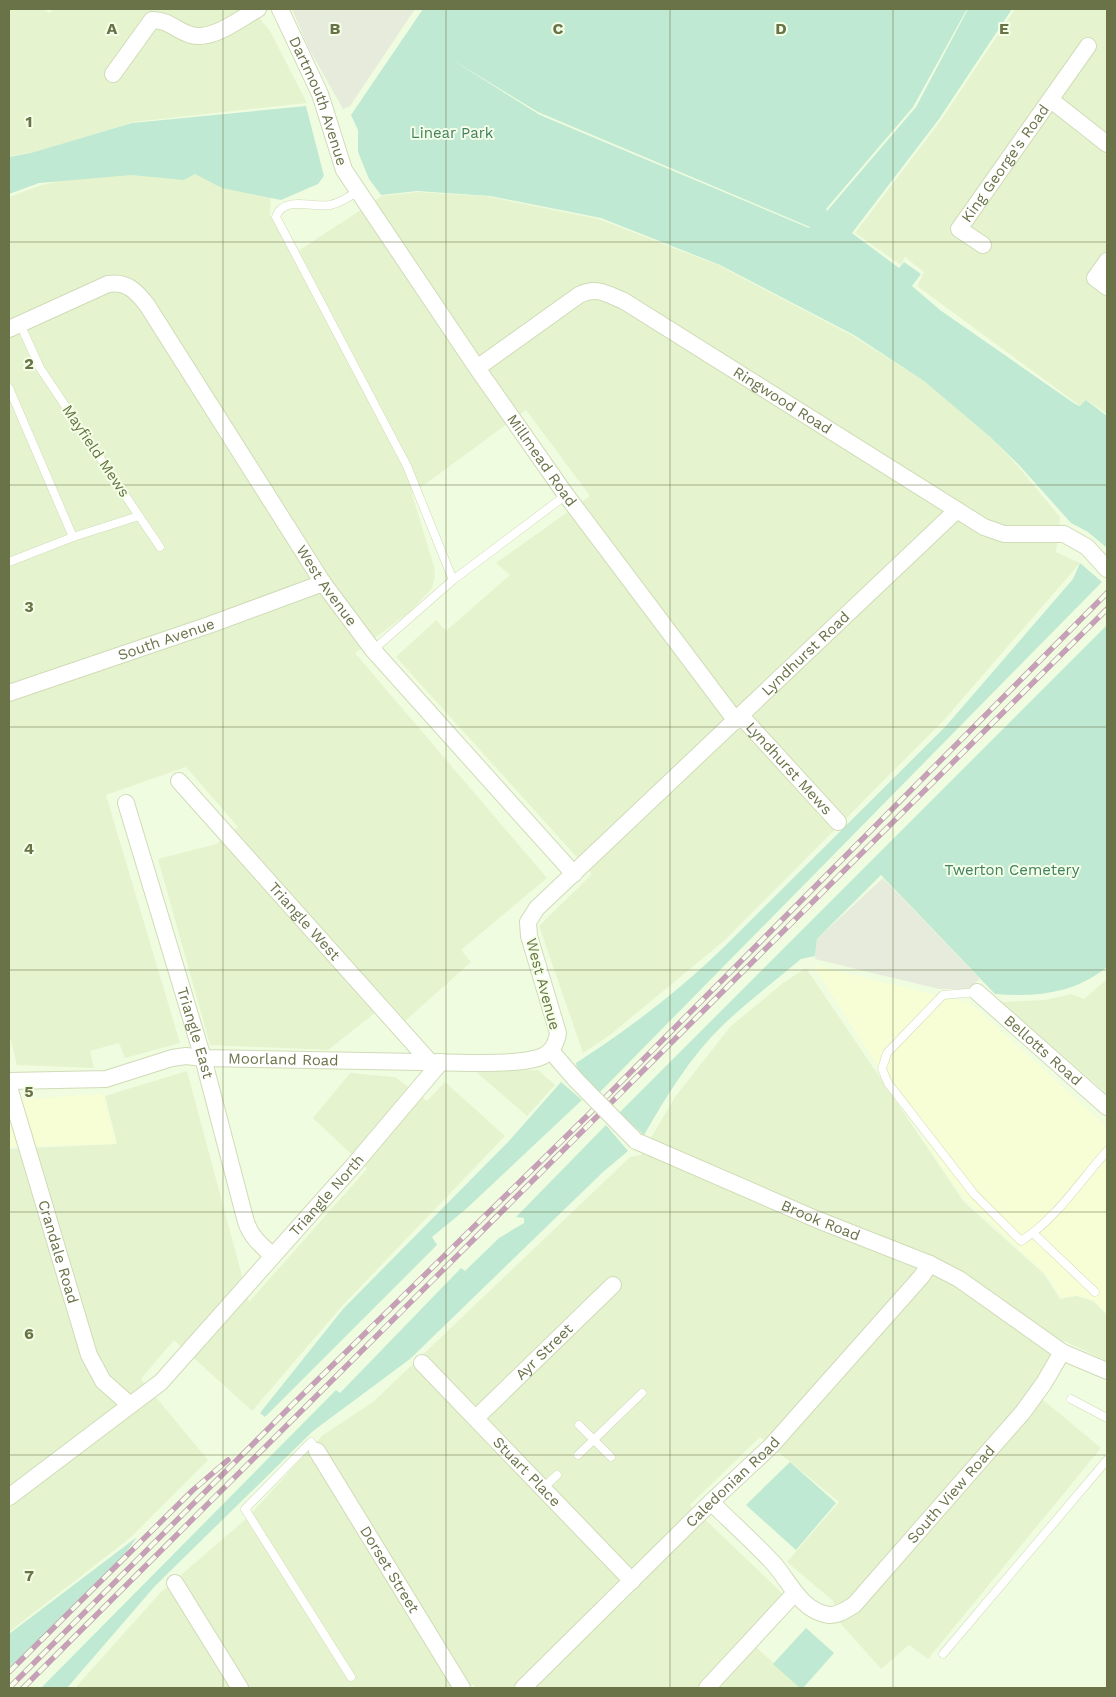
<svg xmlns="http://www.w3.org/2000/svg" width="1116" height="1697" viewBox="0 0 1116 1697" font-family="'Work Sans',sans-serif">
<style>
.residential{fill:#e5f4cf}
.commercial{fill:#f7fdd4}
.industrial{fill:#e6ebdc}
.green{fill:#bfe9d2;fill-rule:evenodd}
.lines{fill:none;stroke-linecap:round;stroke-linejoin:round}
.lane-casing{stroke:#d0dbb7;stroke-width:9}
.street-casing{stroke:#d0dbb7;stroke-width:18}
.lane{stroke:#fff;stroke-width:8}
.street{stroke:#fff;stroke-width:16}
.rail-casing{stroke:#c5a0b7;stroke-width:5.5}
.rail{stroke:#f4ffe7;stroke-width:4;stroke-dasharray:11;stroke-linecap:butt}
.street-bridge-casing{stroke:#d0dbb7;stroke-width:18;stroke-linecap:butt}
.street-bridge{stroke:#fff;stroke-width:16}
.grid{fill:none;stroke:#6a7348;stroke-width:1;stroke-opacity:0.55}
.labels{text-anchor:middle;stroke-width:4;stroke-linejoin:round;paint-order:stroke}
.street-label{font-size:15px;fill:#6a7348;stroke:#f4ffe7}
.park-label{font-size:15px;fill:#427f64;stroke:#f4ffe7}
.grid-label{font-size:16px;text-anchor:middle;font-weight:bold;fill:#6a7348;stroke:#f4ffe7;stroke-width:4;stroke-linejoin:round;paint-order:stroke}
</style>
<rect width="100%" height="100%" fill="#f0fce0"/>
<g class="residential">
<path d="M 9,9 L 43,9 L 50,13 L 53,9 L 252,9 L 270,31 L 307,103 L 134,122 L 33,153 L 9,156 Z"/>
<path d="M 1015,9 L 1107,9 L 1107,414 L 1087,400 L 1081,406 L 1076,403 L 917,286 L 924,272 L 905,257 L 901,265 L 855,233 L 941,120 Z"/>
<path d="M 134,163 L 271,186 L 270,215 L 292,255 L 382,196 L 417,192 L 485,196 L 599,219 L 718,265 L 853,336 L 924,381 L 989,436 L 1017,465 L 1060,517 L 1056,552 L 1080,563 L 944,720 L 725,940 L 610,1035 L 583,1053 L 539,926 L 592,874 L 396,657 L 436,620 L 446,631 L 510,575 L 496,563 L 590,496 L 526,410 L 412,494 L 434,566 L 435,577 L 432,588 L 411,611 L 355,653 L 547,878 L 461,950 L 471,962 L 405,1021 L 389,1002 L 328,1050 L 210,1045 L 158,859 L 216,844 L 238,827 L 186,767 L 106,795 L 180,1043 L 125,1058 L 119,1043 L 90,1051 L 94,1068 L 17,1065 L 9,1034 L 9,197 L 42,185 Z"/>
<path d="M 806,968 L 964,1202 L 1044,1274 L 1060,1299 L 1076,1296 L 1093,1301 L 1107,1315 L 1107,1361 L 1064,1341 L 1030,1389 L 1101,1448 L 928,1659 L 909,1645 L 881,1669 L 841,1624 L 833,1601 L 787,1562 L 839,1502 L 760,1437 L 690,1505 L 784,1595 L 745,1637 L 801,1688 L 475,1688 L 473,1684 L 468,1688 L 75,1688 L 160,1593 L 247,1518 L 323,1435 L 373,1402 L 630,1157 L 641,1155 L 675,1097 L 730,1027 L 783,983 Z"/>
<path d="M 1107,979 L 1107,1094 L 1001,1002 L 1045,1000 L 1072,994 L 1084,999 Z"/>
<path d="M 538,1070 L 555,1085 L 527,1116 L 476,1072 Z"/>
<path d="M 187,1071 L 249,1302 L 367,1169 L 313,1118 L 350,1073 L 395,1077 L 427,1101 L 445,1082 L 505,1136 L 343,1305 L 252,1411 L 174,1340 L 141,1379 L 208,1460 L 130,1538 L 9,1632 L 9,1149 L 117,1144 L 105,1096 Z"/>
</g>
<g class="commercial">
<path d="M 813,965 L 970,1003 L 1107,1127 L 1107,1313 L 1094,1300 L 1076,1295 L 1061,1298 L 1048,1276 L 968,1201 L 947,1175 Z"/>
<path d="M 103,1094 L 116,1144 L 9,1147 L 9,1100 Z"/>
</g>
<g class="industrial">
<path d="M 292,9 L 415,9 L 350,106 L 343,109 L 308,47 Z"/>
<path d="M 883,878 L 980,979 L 967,989 L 939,989 L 815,959 L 817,939 Z"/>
</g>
<g class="green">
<path d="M 423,9 L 967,9 L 913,107 L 826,209 L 827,211 L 916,107 L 968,9 L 1012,9 L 939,119 L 852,233 L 899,268 L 904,262 L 921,274 L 912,286 L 940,310 L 1075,404 L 1080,406 L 1086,400 L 1107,416 L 1107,548 L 1088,532 L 1071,523 L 1019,465 L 989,436 L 924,381 L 854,335 L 720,265 L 601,218 L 490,196 L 417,191 L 381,195 L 369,179 L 358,152 L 358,130 L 351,115 ZM 446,56 L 538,112 L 810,227 L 809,228 L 540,115 Z"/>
<path d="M 306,106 L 324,176 L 318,184 L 281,200 L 222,188 L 195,174 L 184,180 L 131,175 L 39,183 L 9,194 L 9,157 L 31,153 L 132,123 Z"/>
<path d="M 1080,563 L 1102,582 L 597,1095 L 578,1074 L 576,1063 C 629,1029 680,990 725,946 L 946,726 L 1073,579 Z"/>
<path d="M 1107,625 L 1107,967 C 1073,994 1037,997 995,994 L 881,875 L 817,939 L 815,956 L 801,959 C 775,981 747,1002 722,1026 C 690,1057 666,1097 644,1135 L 619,1113 Z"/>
<path d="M 561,1082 L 582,1100 L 466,1209 L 432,1237 L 437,1245 L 265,1417 L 260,1413 L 343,1309 L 509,1141 Z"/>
<path d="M 606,1125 L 628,1151 L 603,1172 L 410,1359 L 313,1431 L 155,1586 L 67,1688 L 41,1688 L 336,1390 L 340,1393 L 461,1268 L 465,1271 L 499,1238 L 524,1223 L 524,1218 L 516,1217 Z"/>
<path d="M 790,1462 L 836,1503 L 796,1550 L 746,1505 Z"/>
<path d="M 137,1537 L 125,1554 L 9,1671 L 9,1634 Z"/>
<path d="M 806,1628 L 834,1653 L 803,1688 L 800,1688 L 773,1664 Z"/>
</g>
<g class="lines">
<g class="lane-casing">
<g id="lane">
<path d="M 358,191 C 349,197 340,203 330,205 C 313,208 283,195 276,217 L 407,466 L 453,580"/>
<path d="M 9,388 L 73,537"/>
<path d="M 139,516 L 160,547"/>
<path d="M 9,562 L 73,537 L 139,516 L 40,368 L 20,324"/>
<path d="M 373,650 L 453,580 L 566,495"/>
<path d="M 977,992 L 943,995 L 887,1053 L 882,1069 L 888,1083 L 974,1194 L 1021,1241 C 1056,1219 1080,1181 1107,1151"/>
<path d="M 1033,1233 L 1095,1292"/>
<path d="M 1071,1399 L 1107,1418"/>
<path d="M 579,1425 L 611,1457"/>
<path d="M 317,1451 L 311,1442 L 245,1509 L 351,1677"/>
<path d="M 578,1455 L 642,1393"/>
<path d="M 543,1488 L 557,1475"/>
<path d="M 943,1654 L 1107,1460"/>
</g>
</g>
<g class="street-casing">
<g id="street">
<path id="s1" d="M 280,9 L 320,94 L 344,170 L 477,368 L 566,495 L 736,721"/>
<path d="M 113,74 L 152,20 C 169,20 175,30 191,35 C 213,41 239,19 258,9"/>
<path d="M 1051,100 L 1107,144"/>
<path id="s2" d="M 983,245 L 959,229 L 1088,46"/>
<path d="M 1107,261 L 1095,278 L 1107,287"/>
<path id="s3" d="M 9,329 L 108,284 C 127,281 136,291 147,305 L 323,583 L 373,650 L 574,874"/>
<path id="s4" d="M 477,368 L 579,295 C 597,286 607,294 624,301 L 984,527 L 1004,534 L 1064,534 L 1087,547 L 1107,569"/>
<path id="s5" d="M 9,693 L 209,625 L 323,583"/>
<path id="s6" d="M 741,716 L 838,822"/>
<path id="s7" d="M 179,781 L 430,1062"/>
<path id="s8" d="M 126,803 L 203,1058 L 246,1222 C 251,1237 261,1245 273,1256"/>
<path id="s9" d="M 977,992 L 1107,1107"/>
<path d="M 551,1051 L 576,1080"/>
<path id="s10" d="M 9,1081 L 106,1079 L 172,1058 L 186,1056 L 203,1058 C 276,1059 350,1061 424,1062 C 454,1062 511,1066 538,1058 C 551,1054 556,1045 558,1033 L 529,936 L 528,922 L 537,908 L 956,511"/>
<path id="s11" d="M 9,1087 L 89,1355 L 103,1381 L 130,1405"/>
<path id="s12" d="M 636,1141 L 818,1220 L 930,1264 L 959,1279 L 1062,1352 L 1107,1371"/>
<path id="s13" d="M 422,1363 L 632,1581"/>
<path id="s14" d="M 476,1418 L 613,1285"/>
<path id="s15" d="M 317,1451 L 462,1688"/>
<path id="s16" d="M 9,1497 L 161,1382 L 353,1166 L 441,1062"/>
<path id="s17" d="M 711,1502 C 732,1523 754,1542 774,1564 C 790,1582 801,1611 829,1615 C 838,1616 847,1609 854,1605 L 1023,1412 L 1044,1383 L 1062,1352"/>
<path d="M 175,1583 L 240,1688"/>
<path id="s18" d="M 523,1688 L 711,1502 L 771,1446 L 921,1277 L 930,1264"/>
<path d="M 707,1688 L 794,1594"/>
</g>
</g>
<use href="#lane" class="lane"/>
<use href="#street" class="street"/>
<g class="rail-casing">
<g id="rail">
<path d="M 9,1672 L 193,1490 L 228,1460"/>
<path d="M 9,1688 L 294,1403 L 587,1116 L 1107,593"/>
<path d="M 23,1688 L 1107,609"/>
</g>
</g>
<use href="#rail" class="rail"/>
<g class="street-bridge-casing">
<path id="street-bridge" d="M 576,1080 L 636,1141"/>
</g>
<use href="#street-bridge" class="street-bridge"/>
</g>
<path class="grid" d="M 223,9 L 223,1688M 446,9 L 446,1688M 670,9 L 670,1688M 893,9 L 893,1688M 9,242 L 1107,242M 9,485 L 1107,485M 9,727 L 1107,727M 9,970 L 1107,970M 9,1212 L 1107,1212M 9,1455 L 1107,1455"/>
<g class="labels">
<g class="street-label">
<text dy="5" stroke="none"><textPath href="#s1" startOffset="100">Dartmouth Avenue</textPath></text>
<text dy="5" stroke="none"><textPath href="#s2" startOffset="109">King George's Road</textPath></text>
<text dy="5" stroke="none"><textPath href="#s4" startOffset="360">Ringwood Road</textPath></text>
<text transform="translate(96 451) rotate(56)" y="5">Mayfield Mews</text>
<text dy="5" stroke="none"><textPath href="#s1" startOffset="525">Millmead Road</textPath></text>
<text dy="5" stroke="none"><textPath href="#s3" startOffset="489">West Avenue</textPath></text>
<text dy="5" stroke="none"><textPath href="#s5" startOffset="166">South Avenue</textPath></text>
<text dy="5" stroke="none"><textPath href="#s10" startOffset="1069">Lyndhurst Road</textPath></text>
<text dy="5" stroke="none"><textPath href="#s6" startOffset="71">Lyndhurst Mews</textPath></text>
<text dy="5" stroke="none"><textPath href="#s7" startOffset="188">Triangle West</textPath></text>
<text transform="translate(543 984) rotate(75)" y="5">West Avenue</text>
<text dy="5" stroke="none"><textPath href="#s8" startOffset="240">Triangle East</textPath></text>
<text dy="5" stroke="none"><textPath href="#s9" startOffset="88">Bellotts Road</textPath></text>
<text dy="5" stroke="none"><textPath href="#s10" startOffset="278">Moorland Road</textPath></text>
<text dy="5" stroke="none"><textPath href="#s16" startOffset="440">Triangle North</textPath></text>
<text dy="5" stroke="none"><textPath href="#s12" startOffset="201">Brook Road</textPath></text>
<text dy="5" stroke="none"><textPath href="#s11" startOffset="172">Crandale Road</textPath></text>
<text dy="5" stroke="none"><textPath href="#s14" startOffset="95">Ayr Street</textPath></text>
<text dy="5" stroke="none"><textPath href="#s13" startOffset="151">Stuart Place</textPath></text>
<text dy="5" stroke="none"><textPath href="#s18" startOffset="294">Caledonian Road</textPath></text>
<text dy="5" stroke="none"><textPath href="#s17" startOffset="340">South View Road</textPath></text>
<text dy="5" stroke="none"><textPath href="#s15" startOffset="139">Dorset Street</textPath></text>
</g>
<g class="park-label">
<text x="452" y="138">Linear Park</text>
<text x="1012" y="875">Twerton Cemetery</text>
</g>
</g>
<g class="grid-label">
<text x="112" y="34">A</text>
<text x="335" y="34">B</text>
<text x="558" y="34">C</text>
<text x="781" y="34">D</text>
<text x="1004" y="34">E</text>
<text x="29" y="127">1</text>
<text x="29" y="369">2</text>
<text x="29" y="612">3</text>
<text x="29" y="854">4</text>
<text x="29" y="1097">5</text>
<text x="29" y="1339">6</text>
<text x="29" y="1581">7</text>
</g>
<rect width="1116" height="1697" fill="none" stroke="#6a7348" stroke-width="20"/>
</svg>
